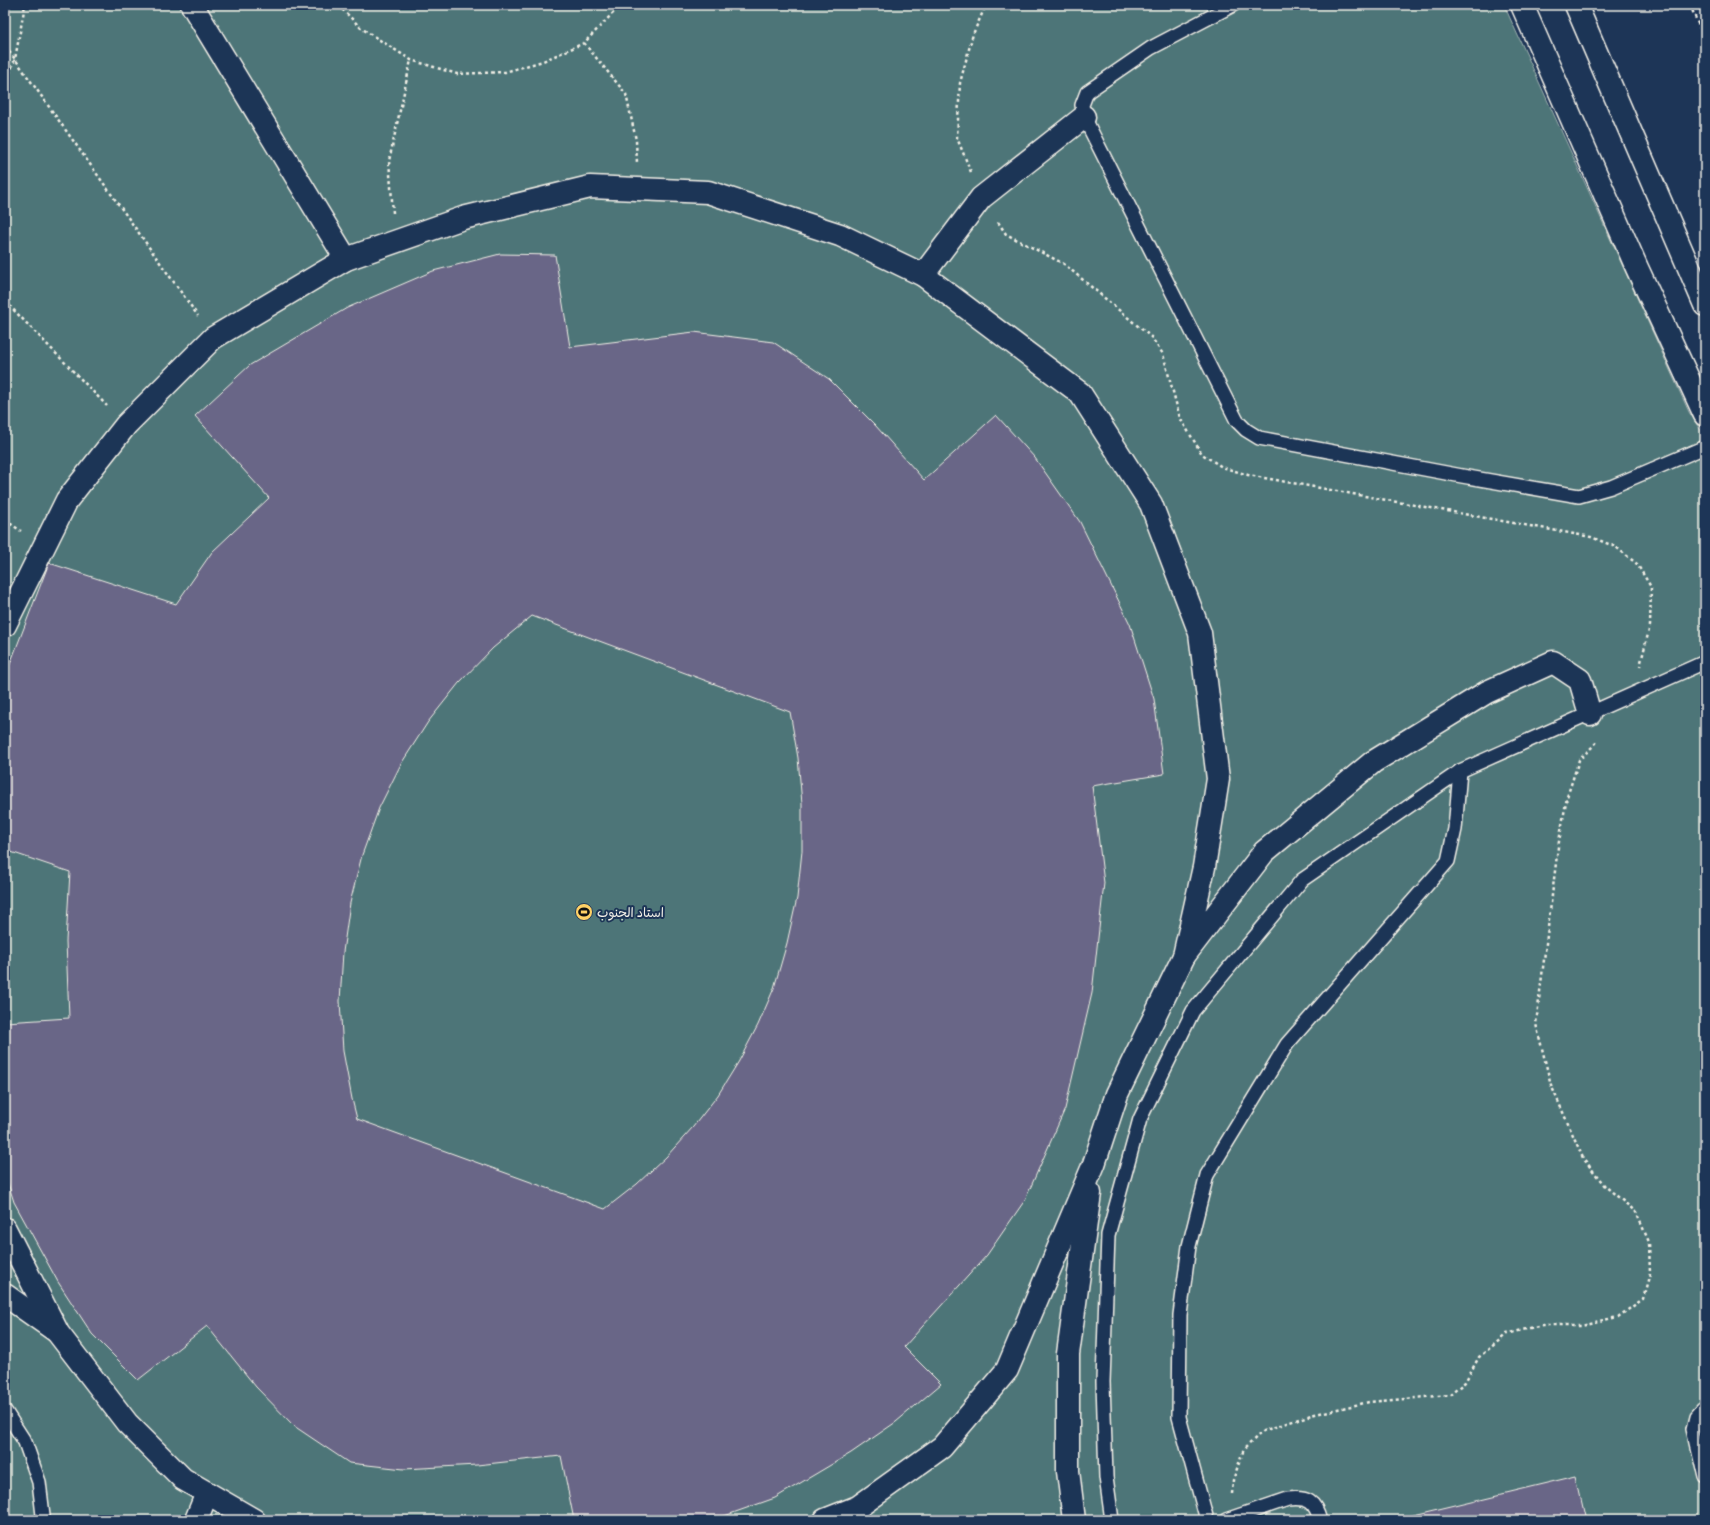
<svg xmlns="http://www.w3.org/2000/svg" width="1710" height="1525" viewBox="0 0 1710 1525" font-family="'Gochi Hand','Playpen Sans Arabic',sans-serif">
<style>
.grass{fill:#4d7578;stroke:#a0b3b0}
.building{fill:#696687;stroke:#f4f1e8;fill-rule:evenodd}
.lines{fill:none;stroke-linecap:round;stroke-linejoin:round}
.lane-casing{stroke:#f4f1e8;stroke-width:16}
.street-casing{stroke:#f4f1e8;stroke-width:25}
.secondary-casing{stroke:#f4f1e8;stroke-width:25}
.path{stroke:#f4f1e8;stroke-width:2.5;stroke-dasharray:3 3;stroke-linecap:butt}
.lane{stroke:#1d3557;stroke-width:13}
.street{stroke:#1d3557;stroke-width:22}
.secondary{stroke:#1d3557;stroke-width:22}
.labels{text-anchor:middle;stroke-width:4;stroke-linejoin:round;paint-order:stroke}
.poi-label{font-size:13px;fill:#f4f1e8;stroke:#1d3557;text-anchor:start}
</style>
<rect width="100%" height="100%" fill="#1d3557"/>
<filter id="ink" filterUnits="userSpaceOnUse"><feTurbulence type="fractalNoise" baseFrequency=".025" numOctaves="2"/><feDisplacementMap in="SourceGraphic" scale="8" xChannelSelector="R" yChannelSelector="G"/><feConvolveMatrix kernelMatrix="1 2 1 2 8 2 1 2 1" color-interpolation-filters="sRGB"/></filter>
<g filter="url(#ink)">
<path class="grass" d="M 5,5 L 1504,5 L 1689,412 L 1705,437 L 1705,1520 L 5,1520 Z"/>
<g class="building">
<path d="M 500,254 L 555,255 L 570,347 L 694,332 L 773,342 L 829,379 L 875,425 L 924,480 L 996,415 L 1035,458 L 1080,522 L 1130,624 L 1154,699 L 1164,774 L 1092,786 L 1104,883 L 1092,993 L 1065,1109 L 1025,1200 L 987,1255 L 904,1347 L 941,1384 L 896,1422 L 851,1453 L 775,1498 L 713,1520 L 574,1520 L 561,1456 L 477,1465 L 404,1469 L 349,1463 L 294,1426 L 256,1387 L 207,1326 L 138,1380 L 92,1334 L 58,1282 L 14,1202 L 5,1174 L 5,1022 L 69,1018 L 66,941 L 70,872 L 5,850 L 5,677 L 49,563 L 176,604 L 212,552 L 269,498 L 195,416 L 250,365 L 347,308 L 433,271 ZM 532,616 L 790,712 L 798,758 L 802,804 L 802,851 L 797,898 L 787,943 L 774,988 L 758,1025 L 739,1061 L 718,1095 L 693,1127 L 666,1157 L 637,1184 L 605,1209 L 357,1119 L 352,1099 L 343,1051 L 340,1001 L 343,952 L 350,903 L 362,855 L 379,808 L 401,764 L 428,722 L 459,683 L 493,648 Z"/>
<path d="M 1576,1476 L 1586,1520 L 1393,1520 Z"/>
</g>
<g class="lines">
<g class="lane-casing">
<g id="lane">
<path d="M 1233,5 L 1151,48 L 1087,92 L 1082,105 L 1084,117 L 1237,421 L 1246,430 L 1259,438 L 1462,476 L 1579,496 L 1611,487 L 1705,447"/>
<path d="M 1705,1408 L 1697,1417 L 1694,1429 L 1705,1476"/>
<path d="M 5,1411 L 25,1442 L 39,1482 L 43,1515 L 42,1520"/>
<path d="M 1112,1520 L 1106,1477 L 1103,1382 L 1108,1235 L 1140,1119 L 1193,1011 L 1302,880 L 1460,771 L 1705,662"/>
<path d="M 1207,1520 L 1179,1417 L 1180,1315 L 1189,1246 L 1207,1175 L 1287,1044 L 1448,861 L 1455,829 L 1460,771"/>
<path d="M 1226,1520 L 1288,1499 C 1308,1497 1315,1501 1320,1520"/>
</g>
</g>
<g class="street-casing">
<g id="street">
<path d="M 192,5 L 346,259"/>
<path d="M 923,275 L 981,198 L 1084,117"/>
<path d="M 5,625 L 67,500 L 126,425 L 213,338 L 346,259 L 463,218 L 590,187 L 708,192 L 840,235 L 923,275 L 1080,393 L 1151,504 L 1200,633 L 1218,779 L 1204,867 L 1184,956"/>
<path d="M 5,1229 L 58,1333 L 127,1423 L 183,1479 L 254,1520"/>
<path d="M 5,1295 L 56,1331"/>
<path d="M 196,1520 L 207,1493"/>
<path d="M 825,1520 L 858,1507 L 942,1447 L 1007,1370 L 1094,1164 L 1117,1094 L 1184,956 L 1264,852 L 1373,762 L 1487,692 L 1553,662 L 1580,680 L 1590,714"/>
<path d="M 1074,1520 L 1068,1471 L 1068,1354 L 1090,1193"/>
</g>
</g>
<g class="secondary-casing">
<g id="secondary">
<path d="M 1522,5 L 1637,268 L 1705,415"/>
<path d="M 1576,5 L 1705,305"/>
</g>
</g>
<g class="path">
<path d="M 338,5 L 361,28 L 411,60 L 457,74 L 505,72 L 543,61 L 584,43 L 617,9 L 619,5"/>
<path d="M 1690,5 L 1705,40"/>
<path d="M 584,43 L 626,94 L 636,140 L 637,163"/>
<path d="M 5,47 L 15,59 L 198,316"/>
<path d="M 5,85 L 15,59 L 25,5"/>
<path d="M 971,172 L 957,138 L 960,83 L 973,34 L 986,5"/>
<path d="M 393,213 L 389,161 L 411,60"/>
<path d="M 998,222 L 1006,234 L 1064,264 L 1151,337 L 1163,354 L 1180,418 L 1202,454 L 1222,467 L 1248,475 L 1591,537 L 1616,547 L 1637,564 L 1651,587 L 1650,626 L 1640,666"/>
<path d="M 5,301 L 107,406"/>
<path d="M 5,520 L 21,531"/>
<path d="M 1232,1494 L 1233,1480 L 1244,1449 L 1263,1431 L 1311,1415 L 1369,1402 L 1450,1395 L 1465,1382 L 1479,1357 L 1507,1334 L 1542,1325 L 1580,1325 L 1618,1317 L 1643,1299 L 1650,1274 L 1649,1242 L 1636,1212 L 1605,1186 L 1583,1158 L 1551,1085 L 1536,1024 L 1558,847 L 1567,797 L 1579,760 L 1598,741"/>
</g>
<use href="#lane" class="lane"/>
<use href="#street" class="street"/>
<use href="#secondary" class="secondary"/>
</g>
</g>
<defs>
<g id="stadium-disc" transform="scale(0.9)"><circle r="9.5" fill="#ffd166" stroke="#1d3557"/><path d="M0-5a6.5 5 0 1 0 0 10a6.5 5 0 1 0 0-10ZM-3.5-1.8h7v3.6h-7Z" fill="#111"/></g>
</defs>
<g fill-rule="evenodd">
<use href="#stadium-disc" x="584" y="912"/>
</g>
<g class="labels">
<g class="poi-label">
<text x="597" y="917">استاد الجنوب</text>
</g>
</g>
<rect width="1710" height="1525" fill="none" stroke="#1d3557" stroke-width="20"/>
<rect x="10" y="10" width="1690" height="1505" fill="none" stroke="#f4f1e8" stroke-width="1.5" filter="url(#ink)"/>
</svg>
